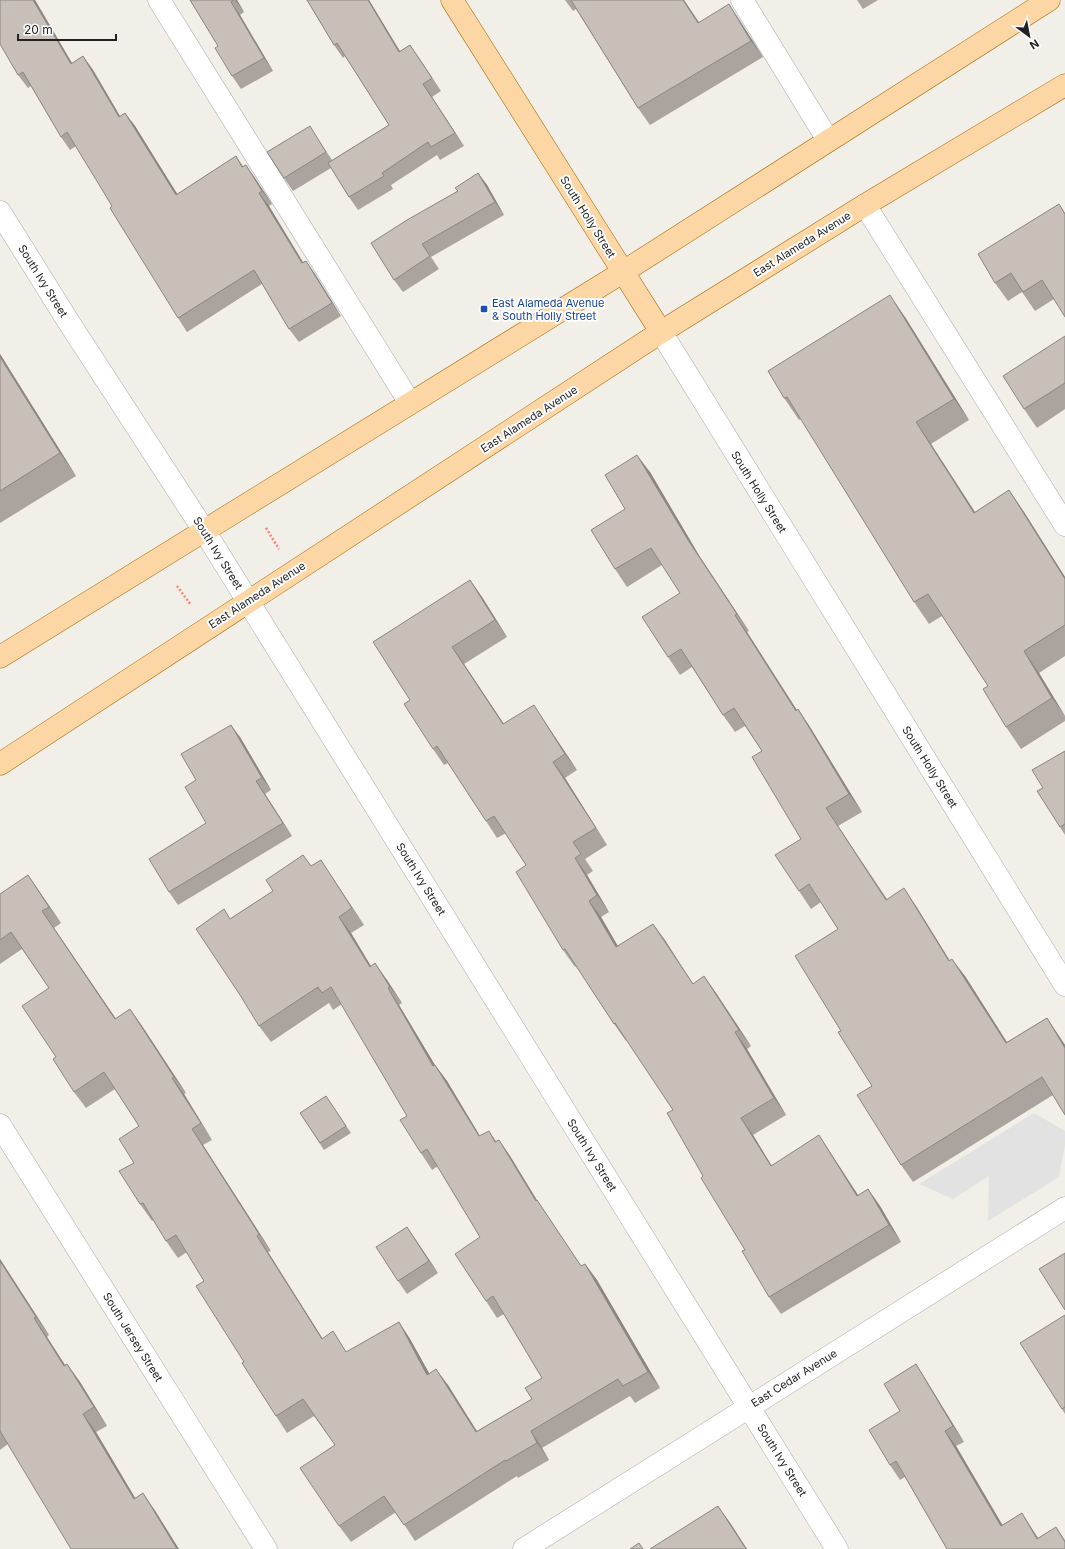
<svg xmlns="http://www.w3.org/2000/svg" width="1065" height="1549" viewBox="0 0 1065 1549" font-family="Inter,sans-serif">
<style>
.parking{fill:#e2e2e2}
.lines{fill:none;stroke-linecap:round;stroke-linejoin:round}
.minor-casing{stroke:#a9a9a9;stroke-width:23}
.major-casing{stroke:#a06b00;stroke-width:23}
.path{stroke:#fa8072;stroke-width:2.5;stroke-dasharray:2 2;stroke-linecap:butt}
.minor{stroke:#fff;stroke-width:22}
.major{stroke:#fcd6a4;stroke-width:22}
.wall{fill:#aba49e}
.shaded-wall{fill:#8b8681}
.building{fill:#c7bfb8;stroke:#8b8681}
.transit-dot{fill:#1a4fb4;stroke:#fff;stroke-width:1.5}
.labels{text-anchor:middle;stroke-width:4;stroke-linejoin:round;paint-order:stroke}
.street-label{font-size:11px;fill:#222;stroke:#fff}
.transit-label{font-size:11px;fill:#164399;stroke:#fff;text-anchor:start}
</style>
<rect width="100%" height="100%" fill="#f2efe9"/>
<path class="parking" d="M 1034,1113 L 1065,1131 L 1065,1145 L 1059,1177 L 988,1221 L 989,1176 L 953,1199 L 919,1184 Z"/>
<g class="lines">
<g class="minor-casing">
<g id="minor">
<path d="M 159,0 L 410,403"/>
<path d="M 742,0 L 828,140"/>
<path d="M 865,205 L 1065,525"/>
<path d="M 0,212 L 68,321 L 205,532 L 837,1549"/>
<path d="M 661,332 L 1065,985"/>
<path d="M 0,1125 L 266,1549"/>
<path d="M 524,1549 L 1065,1208"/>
</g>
</g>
<g class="major-casing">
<g id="major">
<path d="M 452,0 L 661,332"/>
<path d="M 0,657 L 623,272 L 1049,0"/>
<path d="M 0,764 L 661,332 L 865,205 L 1065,85"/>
</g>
</g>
<g class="path">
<path d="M 266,528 L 279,549"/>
<path d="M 177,586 L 191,605"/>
</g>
<use href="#minor" class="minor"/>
<use href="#major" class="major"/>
</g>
<g class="wall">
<path d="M 35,0 L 72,63 L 83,56 L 93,70 L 120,116 L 125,113 L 135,126 L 177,194 L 236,156 L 243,166 L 255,178 L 272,204 L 269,206 L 303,262 L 315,274 L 341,316 L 299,342 L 289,329 L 262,284 L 187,332 L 178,318 L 112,206 L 76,146 L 70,150 L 61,137 L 31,86 L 28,88 L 18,75 Z"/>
<path d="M 190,0 L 237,0 L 244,12 L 240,15 L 273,71 L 241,89 L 232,76 L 218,46 Z"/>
<path d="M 307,0 L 369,0 L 400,51 L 410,45 L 441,91 L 432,97 L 464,146 L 440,160 L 437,155 L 391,185 L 393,189 L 358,210 L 349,197 L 331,168 L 293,191 L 284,178 L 318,139 L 332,160 L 389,125 L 345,56 L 343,58 L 334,45 Z"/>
<path d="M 565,0 L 684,0 L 699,22 L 740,21 L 763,57 L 650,125 L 638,108 L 576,9 L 573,11 Z"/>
<path d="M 857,0 L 878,0 L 863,9 Z"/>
<path d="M 478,173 L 487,185 L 504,215 L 431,257 L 439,269 L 403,292 L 394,280 L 458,191 Z"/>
<path d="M 1059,204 L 1065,213 L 1065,317 L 1054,299 L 1035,311 L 1022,292 L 1008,301 L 995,283 Z"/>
<path d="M 905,317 L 969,420 L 931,444 L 975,512 L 1009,490 L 1024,512 L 1065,577 L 1065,656 L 1039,673 L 1065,716 L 1065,721 L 1021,749 L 1006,727 L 988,686 L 942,616 L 929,624 L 914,602 L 801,419 L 799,420 L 784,398 Z"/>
<path d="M 1065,336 L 1065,409 L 1037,428 L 1024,409 Z"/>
<path d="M 0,354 L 76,476 L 0,523 Z"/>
<path d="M 650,472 L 700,557 L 749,631 L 747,632 L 797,710 L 798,709 L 810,727 L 862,812 L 838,826 L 887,899 L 916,906 L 950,961 L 965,976 L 1007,1042 L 1047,1018 L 1065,1045 L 1065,1115 L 1053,1095 L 913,1182 L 901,1165 L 872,1086 L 841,1031 L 838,929 L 821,902 L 811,909 L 799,891 L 801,839 L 762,751 L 745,726 L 735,732 L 723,715 L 692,667 L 680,675 L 668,657 L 680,593 L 662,565 L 627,587 L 615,569 L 625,509 Z"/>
<path d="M 470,580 L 482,597 L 507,637 L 464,664 L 504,724 L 545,722 L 577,770 L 565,778 L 607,845 L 585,859 L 593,871 L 587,875 L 609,912 L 601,917 L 618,946 L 653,924 L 693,984 L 704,976 L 716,993 L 751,1046 L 747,1049 L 786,1115 L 753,1135 L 772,1166 L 819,1135 L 830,1152 L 858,1195 L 868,1189 L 880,1206 L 901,1242 L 781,1314 L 769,1297 L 745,1250 L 703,1176 L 673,1110 L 627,1040 L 626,1041 L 614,1024 L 576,966 L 575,967 L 563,950 L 526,865 L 506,833 L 497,838 L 486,821 L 448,763 L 444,765 L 433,749 L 410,700 Z"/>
<path d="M 240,737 L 271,790 L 265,794 L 292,836 L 178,905 L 169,892 L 206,823 L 196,780 Z"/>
<path d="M 1065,751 L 1065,835 L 1060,827 Z"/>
<path d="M 303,855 L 311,866 L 332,877 L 364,925 L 351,933 L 371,966 L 387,980 L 402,1003 L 399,1005 L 435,1065 L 447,1081 L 480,1136 L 489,1131 L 496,1141 L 499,1140 L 510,1156 L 537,1200 L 548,1217 L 581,1266 L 585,1264 L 597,1280 L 660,1388 L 635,1403 L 630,1396 L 542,1448 L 549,1460 L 518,1478 L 517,1476 L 415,1541 L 396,1512 L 351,1542 L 339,1526 L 335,1445 L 314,1416 L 287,1433 L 276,1416 L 244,1362 L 204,1281 L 187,1252 L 178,1258 L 166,1241 L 153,1220 L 152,1221 L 140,1204 L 134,1163 L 139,1126 L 115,1089 L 86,1108 L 74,1092 L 56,1057 L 49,988 L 22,949 L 0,964 L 0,894 L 28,875 L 61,923 L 54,928 L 116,1019 L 130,1009 L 142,1026 L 186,1093 L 184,1094 L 212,1140 L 203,1145 L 271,1251 L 268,1252 L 322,1338 L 347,1352 L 399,1322 L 410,1339 L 429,1373 L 448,1385 L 477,1431 L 532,1399 L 542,1378 L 504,1314 L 497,1318 L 486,1301 L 480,1237 L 438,1166 L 432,1170 L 421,1153 L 407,1116 L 342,1004 L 333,1010 L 329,1003 L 271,1042 L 259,1026 L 231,918 L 273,891 Z"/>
<path d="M 326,1096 L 351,1133 L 324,1150 L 300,1113 Z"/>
<path d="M 407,1227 L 438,1273 L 407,1294 L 398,1281 Z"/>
<path d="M 0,1259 L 49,1335 L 47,1337 L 65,1365 L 67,1364 L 80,1382 L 107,1426 L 96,1432 L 135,1498 L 156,1512 L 8,1444 L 0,1450 Z"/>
<path d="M 1065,1315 L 1065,1414 L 1062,1409 Z"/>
<path d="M 916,1364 L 926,1380 L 964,1442 L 956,1446 L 1002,1525 L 1022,1513 L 1038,1538 L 1056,1527 L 1065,1540 L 1065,1549 L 947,1549 L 905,1477 L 900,1480 L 890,1465 L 900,1411 Z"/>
</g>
<g class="shaded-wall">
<path d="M 33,0 L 35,0 L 80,77 L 71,64 Z"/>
<path d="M 235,0 L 237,0 L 244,12 Z"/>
<path d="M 368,0 L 369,0 L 408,65 L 399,52 Z"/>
<path d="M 683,0 L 684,0 L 710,40 L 698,23 Z"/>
<path d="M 231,2 L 240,15 L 273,71 L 264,58 Z"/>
<path d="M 729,4 L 740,21 L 763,57 L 751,41 Z"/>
<path d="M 410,45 L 419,58 L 441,91 L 432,78 Z"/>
<path d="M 83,56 L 93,70 L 128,130 L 119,117 Z"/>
<path d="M 423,84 L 432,97 L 464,146 L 455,133 Z"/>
<path d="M 125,113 L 135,126 L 186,208 L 176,195 Z"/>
<path d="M 246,165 L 255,178 L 272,204 L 262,191 Z"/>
<path d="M 478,173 L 487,185 L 504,215 L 495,202 Z"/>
<path d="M 259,193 L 269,206 L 311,276 L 302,263 Z"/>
<path d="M 306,261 L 315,274 L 341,316 L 332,303 Z"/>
<path d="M 890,295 L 905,317 L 969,420 L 954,399 Z"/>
<path d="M 0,354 L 76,476 L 60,453 L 0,357 Z"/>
<path d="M 916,422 L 931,444 L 989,534 L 974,513 Z"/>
<path d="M 637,455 L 650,472 L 700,557 L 749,631 L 737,614 L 688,540 Z"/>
<path d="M 1009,490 L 1024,512 L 1065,577 L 1065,579 Z"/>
<path d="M 470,580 L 482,597 L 507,637 L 495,620 Z"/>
<path d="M 735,615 L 747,632 L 808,728 L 796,711 Z"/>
<path d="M 452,647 L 464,664 L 515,741 L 503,724 Z"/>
<path d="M 1024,651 L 1039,673 L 1065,716 L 1052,698 Z"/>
<path d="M 534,705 L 545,722 L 577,770 L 565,754 Z"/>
<path d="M 798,709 L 810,727 L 862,812 L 849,794 Z"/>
<path d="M 231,725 L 240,737 L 271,790 L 262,778 Z"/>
<path d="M 553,762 L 565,778 L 607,845 L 596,828 Z"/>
<path d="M 256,781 L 265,794 L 292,836 L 283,823 Z"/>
<path d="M 826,808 L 838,826 L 898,917 L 886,900 Z"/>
<path d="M 575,858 L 587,875 L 609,912 L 597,895 Z"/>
<path d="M 321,860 L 332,877 L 364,925 L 352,908 Z"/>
<path d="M 28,875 L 61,923 L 49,907 Z"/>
<path d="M 904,888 L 916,906 L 961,979 L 949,961 Z"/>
<path d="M 589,901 L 601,917 L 628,964 L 616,947 Z"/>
<path d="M 42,911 L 54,928 L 127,1035 L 115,1019 Z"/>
<path d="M 339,917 L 351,933 L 381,983 L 370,967 Z"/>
<path d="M 653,924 L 665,940 L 704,1001 L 693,984 Z"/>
<path d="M 952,959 L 965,976 L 1018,1060 L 1006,1043 Z"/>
<path d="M 375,963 L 387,980 L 402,1003 L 390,987 Z"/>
<path d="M 704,976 L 716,993 L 751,1046 L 739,1030 Z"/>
<path d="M 388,988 L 399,1005 L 445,1082 L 433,1066 Z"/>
<path d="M 130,1009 L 142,1026 L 186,1093 L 174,1077 Z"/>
<path d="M 1047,1018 L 1065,1045 L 1065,1048 Z"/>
<path d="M 735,1032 L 747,1049 L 786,1115 L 774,1098 Z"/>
<path d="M 435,1065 L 447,1081 L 490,1153 L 479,1136 Z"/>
<path d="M 172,1078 L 184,1094 L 212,1140 L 201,1123 Z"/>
<path d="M 741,1118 L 753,1135 L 782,1183 L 771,1166 Z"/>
<path d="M 192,1129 L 203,1145 L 271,1251 L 259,1234 Z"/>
<path d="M 819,1135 L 830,1152 L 869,1212 L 857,1196 Z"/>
<path d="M 499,1140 L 510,1156 L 547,1217 L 536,1201 Z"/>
<path d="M 868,1189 L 880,1206 L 901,1242 L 889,1225 Z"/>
<path d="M 537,1200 L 548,1217 L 592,1283 L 581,1266 Z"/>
<path d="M 407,1227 L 416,1240 L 438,1273 L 429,1261 Z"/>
<path d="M 257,1236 L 268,1252 L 333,1355 L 322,1339 Z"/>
<path d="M 0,1259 L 49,1335 L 36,1317 L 0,1261 Z"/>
<path d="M 585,1264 L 597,1280 L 660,1388 L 648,1372 Z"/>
<path d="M 34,1318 L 47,1337 L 77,1384 L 64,1366 Z"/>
<path d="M 399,1322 L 410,1339 L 439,1391 L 427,1375 Z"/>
<path d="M 67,1364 L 80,1382 L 107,1426 L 94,1407 Z"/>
<path d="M 916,1364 L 926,1380 L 964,1442 L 953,1426 Z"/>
<path d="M 436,1369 L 448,1385 L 487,1448 L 476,1432 Z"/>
<path d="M 83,1414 L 96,1432 L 147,1518 L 134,1499 Z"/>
<path d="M 531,1431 L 542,1448 L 549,1460 L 537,1443 Z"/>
<path d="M 945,1431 L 956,1446 L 1012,1541 L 1001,1526 Z"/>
<path d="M 143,1493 L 156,1512 L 179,1549 L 177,1549 Z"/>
<path d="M 718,1506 L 731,1524 L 747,1549 L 746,1549 Z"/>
<path d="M 1022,1513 L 1032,1529 L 1045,1549 L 1037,1539 Z"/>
</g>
<g class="building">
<path d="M 0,0 L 33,0 L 71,64 L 83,56 L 119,117 L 125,113 L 176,195 L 236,156 L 242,167 L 246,165 L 262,191 L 259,193 L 302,263 L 306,261 L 332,303 L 289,329 L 254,270 L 178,318 L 110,208 L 112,206 L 67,132 L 61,137 L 23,72 L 18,75 L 0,44 Z"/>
<path d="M 190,0 L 234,0 L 231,2 L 264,58 L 232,76 L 215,48 L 218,46 Z"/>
<path d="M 307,0 L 368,0 L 399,52 L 410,45 L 432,78 L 423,84 L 455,133 L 431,147 L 428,142 L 382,173 L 384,176 L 349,197 L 328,163 L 389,125 L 337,43 L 334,45 Z"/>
<path d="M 571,0 L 683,0 L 698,23 L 729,4 L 751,41 L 638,108 Z"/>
<path d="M 310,126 L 326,152 L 284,178 L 267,152 Z"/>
<path d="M 478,173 L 495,202 L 422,244 L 430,256 L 394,280 L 371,243 L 407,220 L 458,191 L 455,188 Z"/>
<path d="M 1059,204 L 1065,214 L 1065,317 L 1042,280 L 1023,292 L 1011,273 L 995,283 L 978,254 Z"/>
<path d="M 890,295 L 954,399 L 916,422 L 974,513 L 1009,490 L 1065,579 L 1065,625 L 1024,651 L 1052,698 L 1006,727 L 983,689 L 988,686 L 928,594 L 914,602 L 787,397 L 784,398 L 768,371 Z"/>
<path d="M 1065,336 L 1065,383 L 1024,409 L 1003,376 Z"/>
<path d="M 0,357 L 60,453 L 0,491 Z"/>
<path d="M 637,455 L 688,540 L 737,614 L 735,615 L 796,711 L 798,709 L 849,794 L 826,808 L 886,900 L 904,888 L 949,961 L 952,959 L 1006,1043 L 1047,1018 L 1065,1048 L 1065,1115 L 1042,1077 L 901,1165 L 857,1095 L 872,1086 L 838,1032 L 841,1031 L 795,956 L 838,929 L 809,884 L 799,891 L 775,855 L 801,839 L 752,757 L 762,751 L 734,708 L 723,715 L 681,649 L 668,657 L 642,617 L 680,593 L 651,548 L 615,569 L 591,530 L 625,509 L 605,475 Z"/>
<path d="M 470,580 L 495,620 L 452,647 L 503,724 L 534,705 L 565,754 L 553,762 L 596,828 L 573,842 L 581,854 L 575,858 L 597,895 L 589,901 L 616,947 L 653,924 L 693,984 L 704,976 L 739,1030 L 735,1032 L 774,1098 L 741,1118 L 771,1166 L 819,1135 L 857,1196 L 868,1189 L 889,1225 L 769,1297 L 742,1251 L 745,1250 L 701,1178 L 703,1176 L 667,1113 L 673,1110 L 615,1023 L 614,1024 L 565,949 L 563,950 L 516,872 L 526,865 L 494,816 L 486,821 L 437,746 L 433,749 L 404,704 L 410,700 L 373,642 Z"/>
<path d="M 231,725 L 262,778 L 256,781 L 283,823 L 169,892 L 149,859 L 206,823 L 185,787 L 196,780 L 181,754 Z"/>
<path d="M 1065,751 L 1065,824 L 1060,827 L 1037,791 L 1043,788 L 1032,770 Z"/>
<path d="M 303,855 L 311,866 L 321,860 L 352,908 L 339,917 L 370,967 L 375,963 L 390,987 L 388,988 L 433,1066 L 435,1065 L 479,1136 L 489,1131 L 495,1142 L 499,1140 L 536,1201 L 537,1200 L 581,1266 L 585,1264 L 648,1372 L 623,1386 L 618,1379 L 531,1431 L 537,1443 L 506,1461 L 505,1460 L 404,1525 L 384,1496 L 339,1526 L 300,1468 L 335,1445 L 303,1399 L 276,1416 L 242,1363 L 244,1362 L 196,1286 L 204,1281 L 176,1235 L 166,1241 L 143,1203 L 140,1204 L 119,1171 L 134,1163 L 119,1139 L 139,1126 L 104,1072 L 74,1092 L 53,1059 L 56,1057 L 22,1006 L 49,988 L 11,932 L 0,940 L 0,894 L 28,875 L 49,907 L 42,911 L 115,1019 L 130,1009 L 174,1077 L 172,1078 L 201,1123 L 192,1129 L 259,1234 L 257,1236 L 322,1339 L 333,1331 L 346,1352 L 399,1322 L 427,1375 L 436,1369 L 476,1432 L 532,1399 L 525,1388 L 542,1378 L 493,1296 L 486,1301 L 455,1254 L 480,1237 L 427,1149 L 421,1153 L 400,1120 L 407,1116 L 331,987 L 322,993 L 318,987 L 259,1026 L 240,995 L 196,929 L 224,909 L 230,919 L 273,891 L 266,880 Z"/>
<path d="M 326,1096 L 346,1126 L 320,1143 L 300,1113 Z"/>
<path d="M 407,1227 L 429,1261 L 398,1281 L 376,1247 Z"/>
<path d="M 1065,1253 L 1065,1310 L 1039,1269 Z"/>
<path d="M 0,1261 L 36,1317 L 34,1318 L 64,1366 L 67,1364 L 94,1407 L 83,1414 L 134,1499 L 143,1493 L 177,1549 L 71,1549 L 0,1431 Z"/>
<path d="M 1065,1315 L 1065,1407 L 1062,1409 L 1020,1343 Z"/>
<path d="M 916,1364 L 953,1426 L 945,1431 L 1001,1526 L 1022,1513 L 1037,1539 L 1056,1527 L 1065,1542 L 1065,1549 L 947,1549 L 896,1461 L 890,1465 L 869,1430 L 900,1411 L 884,1384 Z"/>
<path d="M 718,1506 L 746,1549 L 650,1549 Z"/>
<path d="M 639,1543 L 643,1549 L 630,1549 Z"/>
</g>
<rect class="transit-dot" x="480" y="305" width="8" height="8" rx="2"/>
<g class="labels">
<g class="street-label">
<text transform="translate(588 217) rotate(58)" y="4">South Holly Street</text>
<text transform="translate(802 244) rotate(-32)" y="4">East Alameda Avenue</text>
<text transform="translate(43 281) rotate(58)" y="4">South Ivy Street</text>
<text transform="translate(529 419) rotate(-33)" y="4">East Alameda Avenue</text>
<text transform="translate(759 492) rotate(58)" y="4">South Holly Street</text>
<text transform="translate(218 553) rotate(58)" y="4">South Ivy Street</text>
<text transform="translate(257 595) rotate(-33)" y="4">East Alameda Avenue</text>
<text transform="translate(930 767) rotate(58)" y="4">South Holly Street</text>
<text transform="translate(421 879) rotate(58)" y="4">South Ivy Street</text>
<text transform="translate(592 1155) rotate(58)" y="4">South Ivy Street</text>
<text transform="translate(133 1337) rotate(58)" y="4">South Jersey Street</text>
<text transform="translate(794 1378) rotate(-32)" y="4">East Cedar Avenue</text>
<text transform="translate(782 1460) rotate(58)" y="4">South Ivy Street</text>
</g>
<g class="transit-label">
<text x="492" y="307">East Alameda Avenue<tspan x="492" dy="13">&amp; South Holly Street</tspan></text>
</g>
</g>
<g transform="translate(1029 36) rotate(148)" stroke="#ffffff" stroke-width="3" paint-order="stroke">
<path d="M0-3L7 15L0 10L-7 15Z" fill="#222222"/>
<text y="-6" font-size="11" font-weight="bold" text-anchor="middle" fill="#222222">N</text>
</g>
<path d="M18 34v6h98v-6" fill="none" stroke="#222222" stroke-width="2"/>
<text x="24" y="34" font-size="12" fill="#222222" stroke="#ffffff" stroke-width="3" paint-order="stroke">20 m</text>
</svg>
